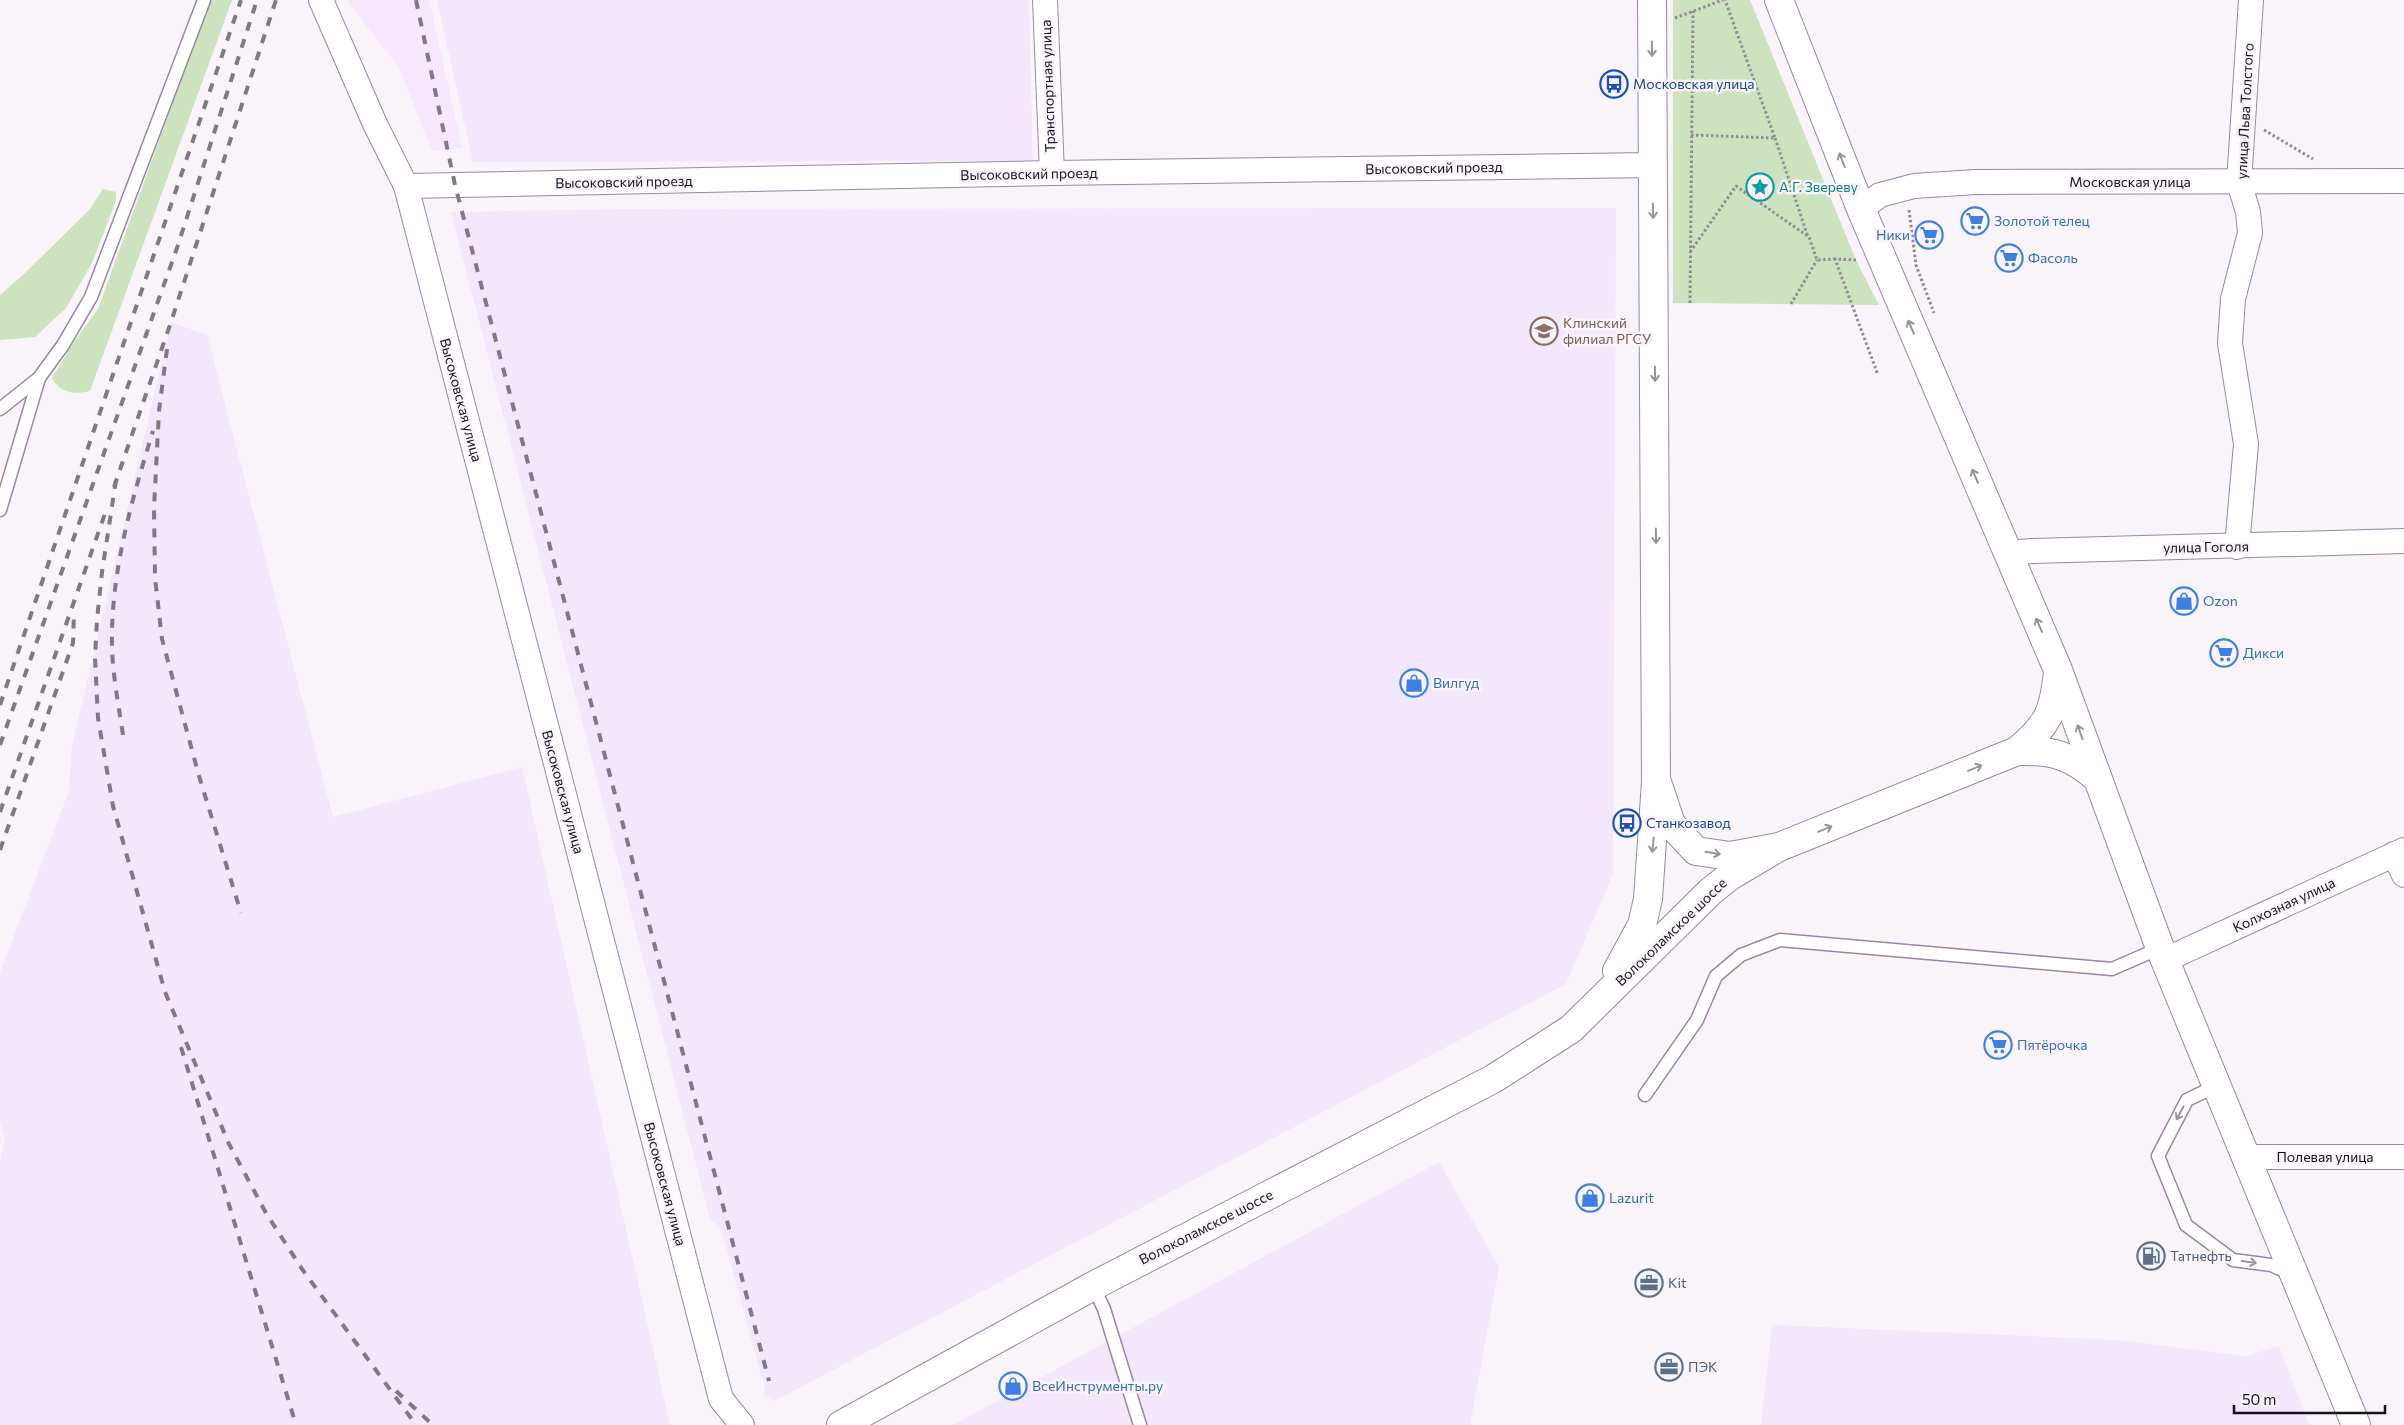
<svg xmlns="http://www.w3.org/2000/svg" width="2404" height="1425" viewBox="0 0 2404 1425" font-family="Commissioner,sans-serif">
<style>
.built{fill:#f4e7fe}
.industrial{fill:#f2e7fb}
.green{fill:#cde3bf}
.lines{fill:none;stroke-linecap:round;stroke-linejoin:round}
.service-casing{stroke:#9887a4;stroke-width:15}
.minor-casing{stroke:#9887a4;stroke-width:26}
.tertiary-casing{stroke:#9887a4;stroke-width:30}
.trunk-casing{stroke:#9887a4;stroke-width:30}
.path{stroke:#908b93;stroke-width:3;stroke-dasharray:2.5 2.5;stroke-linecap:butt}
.service{stroke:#fff;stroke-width:12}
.minor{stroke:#fff;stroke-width:24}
.tertiary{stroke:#fff;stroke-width:28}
.trunk{stroke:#fff;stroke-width:28}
.rail{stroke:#7e7982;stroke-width:4;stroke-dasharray:9 9;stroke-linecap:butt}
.oneway{stroke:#979499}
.labels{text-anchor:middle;stroke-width:5;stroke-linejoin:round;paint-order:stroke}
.transit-label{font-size:14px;fill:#164399;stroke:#f8f4fa;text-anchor:start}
.street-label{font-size:14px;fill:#17111c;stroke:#f8f4fa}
.culture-label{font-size:14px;fill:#0d838f;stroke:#f8f4fa;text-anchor:start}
.shop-label{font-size:14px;fill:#366cbe;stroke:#f8f4fa;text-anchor:start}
.education-label{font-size:14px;fill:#785e54;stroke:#f8f4fa;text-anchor:start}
.service-label{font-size:14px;fill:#4e5e75;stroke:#f8f4fa;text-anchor:start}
</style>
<rect width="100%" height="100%" fill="#f8f4fa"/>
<path class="built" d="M 347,0 L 429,0 L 462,148 L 432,151 L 400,69 Z"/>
<g class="industrial">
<path d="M 437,0 L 1029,0 L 1033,161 L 473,162 Z"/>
<path d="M 1616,208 L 1613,874 L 1566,984 L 774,1401 L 764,1396 L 765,1389 L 721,1228 L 710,1219 L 451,212 L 622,209 Z"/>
<path d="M 171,322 L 207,335 L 333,817 L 522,767 L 670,1425 L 0,1425 L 0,1162 L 5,1138 L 0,1122 L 0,973 L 69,791 L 72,746 Z"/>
<path d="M 1439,1162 L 1499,1267 L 1470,1425 L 953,1425 Z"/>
<path d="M 1772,1325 L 2118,1340 L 2246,1356 L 2279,1346 L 2309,1425 L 1761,1425 Z"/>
</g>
<g class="green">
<path d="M 210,0 L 232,0 L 90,391 C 74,395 60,393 52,378 L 75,340 L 98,309 Z"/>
<path d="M 1673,0 L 1750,0 L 1856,260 L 1879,305 L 1673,303 Z"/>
<path d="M 103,189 L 116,192 L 116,201 L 92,263 L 66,308 L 35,337 L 0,340 L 0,295 L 24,274 L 90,209 Z"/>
</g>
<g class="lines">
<g class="service-casing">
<g id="service">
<path d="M 0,409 L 39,378 L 63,345 L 91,297 L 204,0"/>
<path d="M 0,510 L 39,378"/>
<path d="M 2218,1085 L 2187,1100 L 2158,1156 L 2186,1225 L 2233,1260 L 2271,1265 L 2291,1274"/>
<path d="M 1645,1095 L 1697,1020 L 1716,976 L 1741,955 L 1780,940 L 2112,969 L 2160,948"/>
<path d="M 1093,1286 L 1104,1309 L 1140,1425"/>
</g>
</g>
<g class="minor-casing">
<g id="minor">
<path d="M 321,0 L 375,124 L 406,186 L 721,1399 L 742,1425"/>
<path d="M 1045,0 L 1052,173"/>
<path d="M 406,186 L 1052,173 L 1653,165"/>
<path d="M 1861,209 L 1880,195 L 1914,186 L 1976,182 L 2404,181"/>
<path d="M 2237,547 L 2246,444 L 2230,343 L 2233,299 L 2250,233 L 2248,212 L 2239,182 L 2251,0"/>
<path d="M 2010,558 L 2020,552 L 2032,551 L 2404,541"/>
<path d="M 2394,854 L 2404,875"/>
<path d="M 2165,960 L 2404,850"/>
<path d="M 2246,1157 L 2404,1157"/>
</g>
</g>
<g class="tertiary-casing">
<g id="tertiary">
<path d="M 1617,971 L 1642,925 L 1648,899 L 1656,782"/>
<path d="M 841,1425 L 1093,1286 L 1493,1079 L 1571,1029 L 1711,891 L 1730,876 L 1777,848"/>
</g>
</g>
<g class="trunk-casing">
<g id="trunk">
<path d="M 1652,0 L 1656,779 L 1671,824 L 1696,851 L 1730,856 L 1779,847 L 2017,751 C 2048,725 2054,712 2058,672"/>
<path d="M 1779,0 L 1861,209 L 2058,670 L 2160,948 L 2356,1425"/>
<path d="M 2017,751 C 2052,750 2070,755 2097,778"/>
</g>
</g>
<g class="path">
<path d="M 1675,18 L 1723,0"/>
<path d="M 2264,130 L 2313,159"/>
<path d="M 1691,135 L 1775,138 L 1725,0"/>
<path d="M 1775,138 L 1808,237"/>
<path d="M 1909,210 L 1916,265 L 1934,313"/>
<path d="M 1690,252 L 1736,186 L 1809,237 L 1817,260 L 1835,259"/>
<path d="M 1856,260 L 1835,259 L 1878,375"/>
<path d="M 1690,303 L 1693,11"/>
<path d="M 1791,304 L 1817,260"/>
</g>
<use href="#service" class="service"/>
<use href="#minor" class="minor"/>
<use href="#tertiary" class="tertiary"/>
<use href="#trunk" class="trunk"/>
<g class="rail">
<path d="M 416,0 L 455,185 L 769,1381"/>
<path d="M 167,349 L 159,411 L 154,508 L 155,578 L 162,639 L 199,776 L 241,913"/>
<path d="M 116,480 L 102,572 L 97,620 L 95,658 L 98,718 L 113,806 L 165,992 L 229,1144 L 266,1213 L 302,1269 L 416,1425"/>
<path d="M 114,487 L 171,322 L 276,0"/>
<path d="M 0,705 L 241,0"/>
<path d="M 123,735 C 118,701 111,667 112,633 C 113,564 133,496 153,431"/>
<path d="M 0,745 L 177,248 L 257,0"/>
<path d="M 0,812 L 107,508"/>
<path d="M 0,850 L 73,643 L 74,613"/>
<path d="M 181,1047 L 296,1425"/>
<path d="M 396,1391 L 433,1425"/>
</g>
</g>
<defs><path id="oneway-shaft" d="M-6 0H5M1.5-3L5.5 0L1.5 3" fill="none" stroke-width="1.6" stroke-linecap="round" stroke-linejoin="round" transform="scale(1.25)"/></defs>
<g class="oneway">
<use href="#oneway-shaft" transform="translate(1652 49) rotate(89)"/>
<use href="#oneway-shaft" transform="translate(1842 160) rotate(-111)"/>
<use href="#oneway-shaft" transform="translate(1653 211) rotate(89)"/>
<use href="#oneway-shaft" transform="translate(1911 327) rotate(-113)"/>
<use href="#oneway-shaft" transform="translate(1655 374) rotate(89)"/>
<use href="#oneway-shaft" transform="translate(1975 476) rotate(-113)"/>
<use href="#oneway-shaft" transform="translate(1656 536) rotate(89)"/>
<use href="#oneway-shaft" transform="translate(2039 625) rotate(-113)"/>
<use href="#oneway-shaft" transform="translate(2080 732) rotate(-110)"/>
<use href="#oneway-shaft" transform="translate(1975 768) rotate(-22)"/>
<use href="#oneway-shaft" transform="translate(1825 829) rotate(-22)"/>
<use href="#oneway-shaft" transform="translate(1653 845) rotate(95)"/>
<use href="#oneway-shaft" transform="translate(1713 853) rotate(9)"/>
<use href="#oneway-shaft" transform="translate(2180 1113) rotate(118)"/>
<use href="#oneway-shaft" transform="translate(2249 1262) rotate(8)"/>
</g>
<defs>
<g id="bus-ring" transform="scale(1.4375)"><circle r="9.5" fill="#f8f4fa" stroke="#1a4fb4" stroke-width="1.5"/><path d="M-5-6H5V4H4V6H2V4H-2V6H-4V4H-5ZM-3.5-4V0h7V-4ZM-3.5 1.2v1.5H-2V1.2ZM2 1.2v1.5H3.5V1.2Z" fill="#1a4fb4"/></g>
<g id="sight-ring" transform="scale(1.4375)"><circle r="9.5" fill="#f8f4fa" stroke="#0f9aa8" stroke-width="1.5"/><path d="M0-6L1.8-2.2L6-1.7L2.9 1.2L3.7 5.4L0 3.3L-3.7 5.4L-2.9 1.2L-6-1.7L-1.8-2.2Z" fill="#0f9aa8"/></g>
<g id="supermarket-ring" transform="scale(1.4375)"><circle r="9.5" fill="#f8f4fa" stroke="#3f7fe0" stroke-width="1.5"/><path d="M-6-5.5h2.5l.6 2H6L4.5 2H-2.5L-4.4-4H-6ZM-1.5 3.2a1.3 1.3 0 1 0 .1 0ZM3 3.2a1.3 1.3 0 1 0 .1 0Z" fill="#3f7fe0"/></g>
<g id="university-ring" transform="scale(1.4375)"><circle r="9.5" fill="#f8f4fa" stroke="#8d6e63" stroke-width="1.5"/><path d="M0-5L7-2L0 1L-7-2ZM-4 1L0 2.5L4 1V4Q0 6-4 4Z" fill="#8d6e63"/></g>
<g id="shop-ring" transform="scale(1.4375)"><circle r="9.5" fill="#f8f4fa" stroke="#3f7fe0" stroke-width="1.5"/><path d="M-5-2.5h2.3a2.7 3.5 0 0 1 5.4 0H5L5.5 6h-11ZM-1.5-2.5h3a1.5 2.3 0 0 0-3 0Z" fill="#3f7fe0"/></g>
<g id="fuel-ring" transform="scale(1.4375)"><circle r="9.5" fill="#f8f4fa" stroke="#5c6f8a" stroke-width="1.5"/><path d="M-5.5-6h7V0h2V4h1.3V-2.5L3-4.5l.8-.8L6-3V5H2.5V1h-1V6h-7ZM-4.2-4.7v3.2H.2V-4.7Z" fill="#5c6f8a"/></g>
<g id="office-ring" transform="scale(1.4375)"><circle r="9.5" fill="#f8f4fa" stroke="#5c6f8a" stroke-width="1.5"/><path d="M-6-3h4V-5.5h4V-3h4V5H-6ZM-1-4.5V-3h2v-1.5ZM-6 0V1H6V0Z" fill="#5c6f8a"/></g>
</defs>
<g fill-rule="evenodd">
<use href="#bus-ring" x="1614" y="84"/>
<use href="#sight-ring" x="1760" y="187"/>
<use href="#supermarket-ring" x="1975" y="221"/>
<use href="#supermarket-ring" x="1929" y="235"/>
<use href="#supermarket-ring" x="2009" y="258"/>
<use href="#university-ring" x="1544" y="331"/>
<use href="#shop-ring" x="2184" y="601"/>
<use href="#supermarket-ring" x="2224" y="653"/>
<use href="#shop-ring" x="1414" y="683"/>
<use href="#bus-ring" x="1627" y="823"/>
<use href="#supermarket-ring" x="1998" y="1045"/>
<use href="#shop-ring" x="1590" y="1198"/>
<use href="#fuel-ring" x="2151" y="1256"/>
<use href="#office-ring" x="1649" y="1283"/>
<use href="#office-ring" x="1669" y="1367"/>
<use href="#shop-ring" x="1013" y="1386"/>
</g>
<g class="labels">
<g class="transit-label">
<text x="1633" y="89">Московская улица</text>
<text x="1646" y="828">Станкозавод</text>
</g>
<g class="street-label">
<text transform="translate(1048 86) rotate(-92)" y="5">Транспортная улица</text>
<text transform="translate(2245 111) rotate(-87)" y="5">улица Льва Толстого</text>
<text transform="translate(1434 168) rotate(-1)" y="5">Высоковский проезд</text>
<text transform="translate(1029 174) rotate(-1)" y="5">Высоковский проезд</text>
<text transform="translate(624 182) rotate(-1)" y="5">Высоковский проезд</text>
<text x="2130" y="187">Московская улица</text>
<text transform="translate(461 400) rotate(75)" y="5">Высоковская улица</text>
<text transform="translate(2206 547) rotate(-1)" y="5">улица Гоголя</text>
<text transform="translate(563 792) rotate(75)" y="5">Высоковская улица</text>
<text transform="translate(2284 905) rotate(-25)" y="5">Колхозная улица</text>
<text transform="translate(1671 932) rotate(-44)" y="5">Волоколамское шоссе</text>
<text x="2325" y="1162">Полевая улица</text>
<text transform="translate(665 1184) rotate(75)" y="5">Высоковская улица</text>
<text transform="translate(1206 1227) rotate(-27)" y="5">Волоколамское шоссе</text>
</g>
<g class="culture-label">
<text x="1779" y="192">А.Г. Звереву</text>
</g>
<g class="shop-label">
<text x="1994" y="226">Золотой телец</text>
<text x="1910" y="240" text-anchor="end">Ники</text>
<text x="2028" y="263">Фасоль</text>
<text x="2203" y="606">Ozon</text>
<text x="2243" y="658">Дикси</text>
<text x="1433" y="688">Вилгуд</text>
<text x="2017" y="1050">Пятёрочка</text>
<text x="1609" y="1203">Lazurit</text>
<text x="1032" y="1391">ВсеИнструменты.ру</text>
</g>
<g class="education-label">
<text x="1563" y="328">Клинский<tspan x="1563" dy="16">филиал РГСУ</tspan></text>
</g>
<g class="service-label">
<text x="2170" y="1261">Татнефть</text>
<text x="1668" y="1288">Kit</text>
<text x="1688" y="1372">ПЭК</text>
</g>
</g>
<path d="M2234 1405v8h151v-8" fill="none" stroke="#17111c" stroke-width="2.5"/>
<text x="2242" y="1405" font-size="15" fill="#17111c" stroke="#f8f4fa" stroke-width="4" paint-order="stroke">50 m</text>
</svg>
